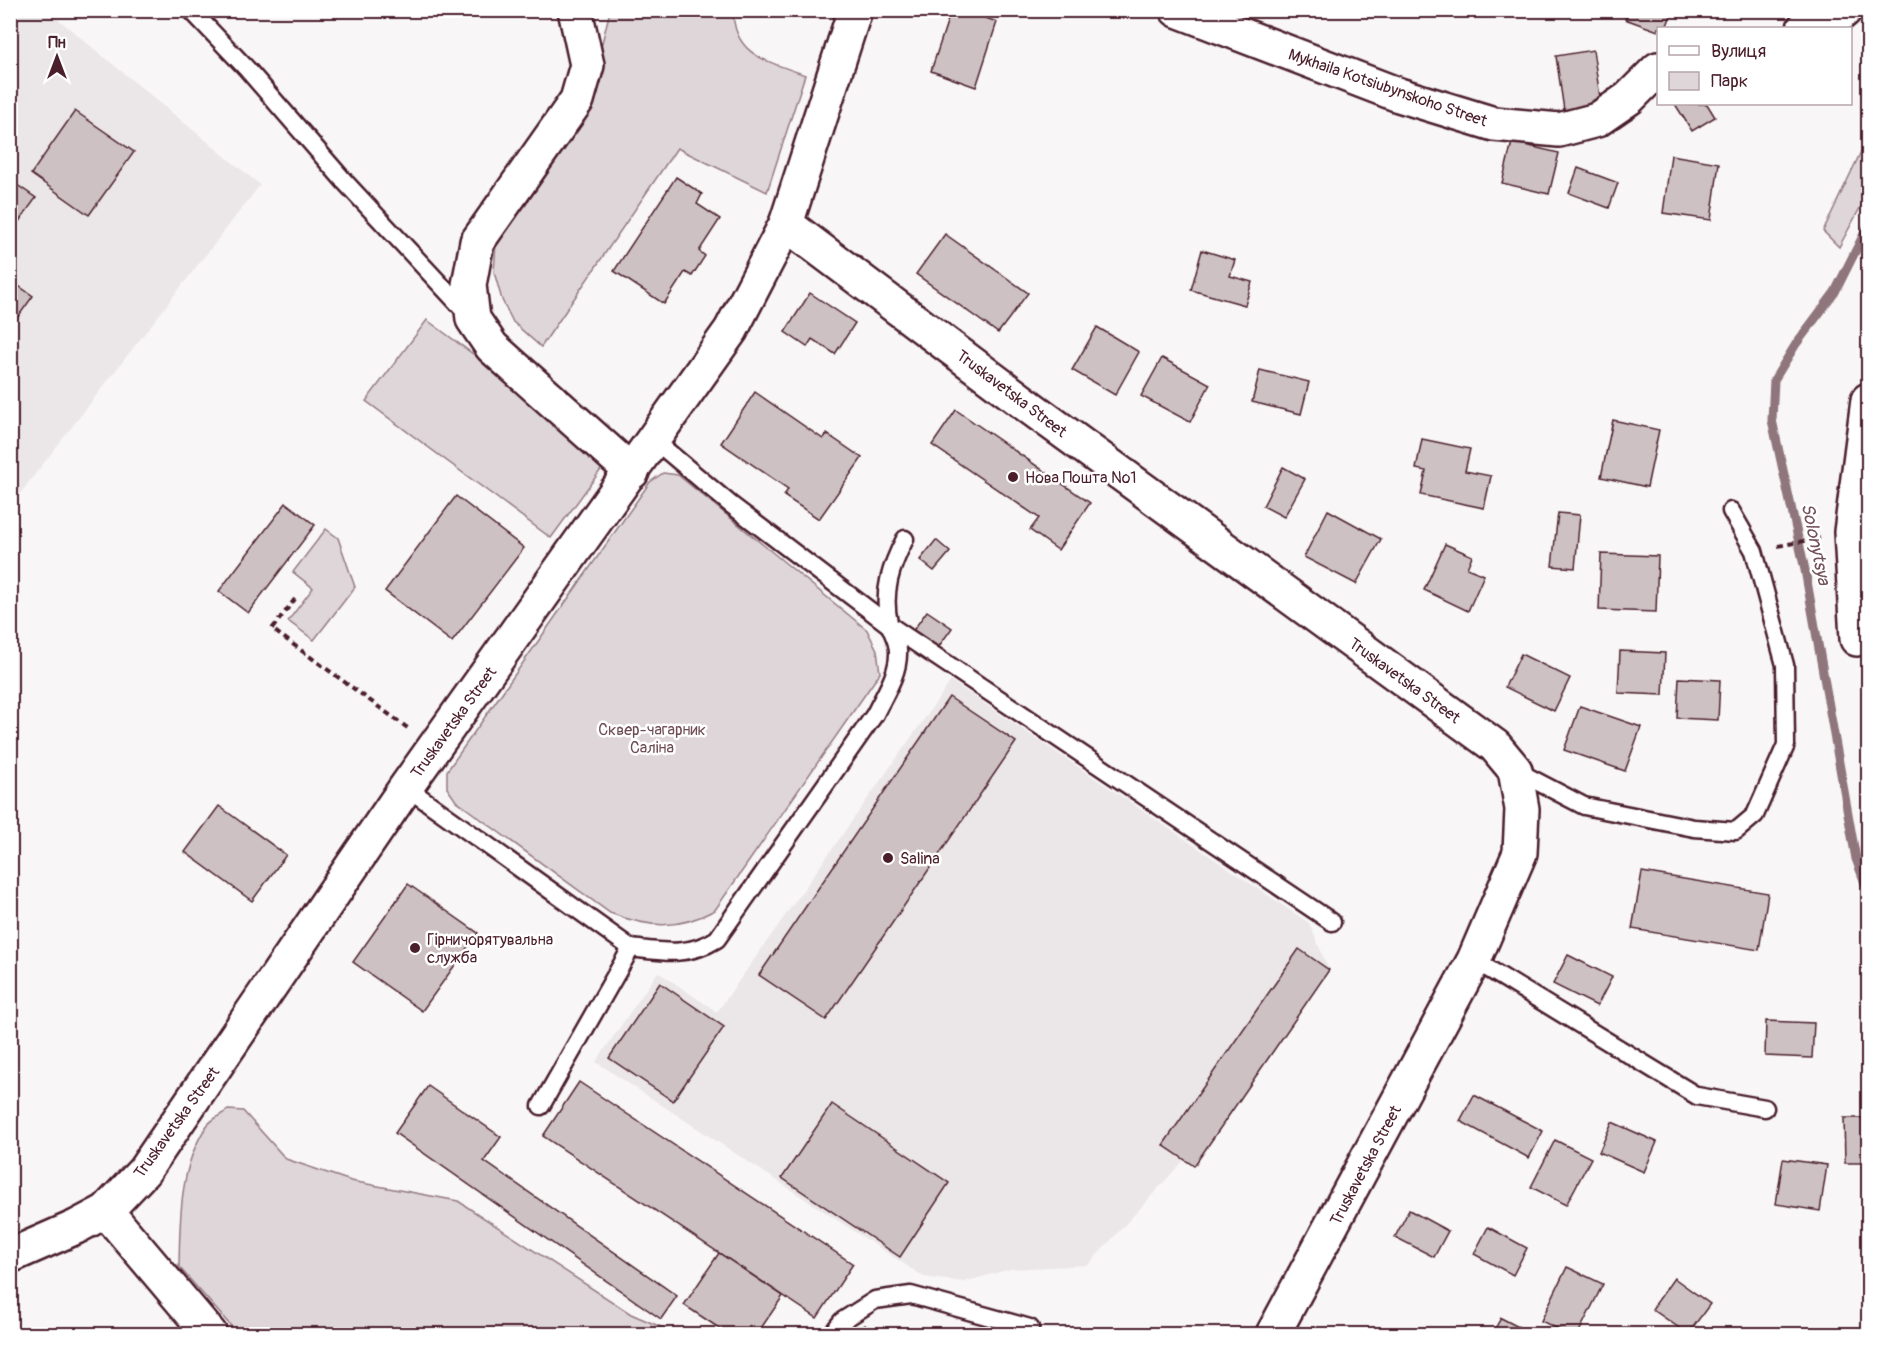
<svg xmlns="http://www.w3.org/2000/svg" width="1879" height="1345" viewBox="0 0 1879 1345" font-family="Pangolin,sans-serif">
<style>
.built{fill:#ebe6e8}
.green{fill:#ded6d9;stroke:#947a82;stroke-width:1.5}
.lines{fill:none;stroke-linecap:round;stroke-linejoin:round}
.stream{stroke:#8f747b;stroke-width:9}
.building{fill:#cdc1c4;stroke:#4a1f2b;stroke-width:1.5}
.lane-casing{stroke:#4a1f2b;stroke-width:21}
.street-casing{stroke:#4a1f2b;stroke-width:38}
.secondary-casing{stroke:#4a1f2b;stroke-width:38}
.path{stroke:#4a1f2b;stroke-width:4;stroke-dasharray:6 4.5;stroke-linecap:butt}
.lane{stroke:#fff;stroke-width:16}
.street{stroke:#fff;stroke-width:33}
.secondary{stroke:#fff;stroke-width:33}
.poi-dot{fill:#4a1f2b;stroke:#fff;stroke-width:2}
.labels{text-anchor:middle;stroke-width:5;stroke-linejoin:round;paint-order:stroke}
.street-label{font-size:16px;fill:#4a1f2b;stroke:#fff}
.poi-label{font-size:16px;fill:#4a1f2b;stroke:#fff;text-anchor:start}
.park-label{font-size:16px;fill:#6f4d56;stroke:#fff}
.water-label{font-size:18px;font-style:italic;fill:#72515a;stroke:#fff}
</style>
<rect width="100%" height="100%" fill="#f8f6f7"/>
<filter id="ink" filterUnits="userSpaceOnUse"><feTurbulence type="fractalNoise" baseFrequency=".0167" numOctaves="2"/><feDisplacementMap in="SourceGraphic" scale="12" xChannelSelector="R" yChannelSelector="G"/><feConvolveMatrix kernelMatrix="1 2 1 2 8 2 1 2 1" color-interpolation-filters="sRGB"/></filter>
<g filter="url(#ink)">
<g class="built">
<path d="M 11,11 L 48,11 L 260,185 L 11,505 Z"/>
<path d="M 951,681 L 1309,923 L 1329,970 L 1194,1166 L 1184,1160 L 1088,1265 L 1010,1269 L 964,1282 L 924,1277 L 596,1062 L 658,972 L 717,1012 Z"/>
</g>
<g class="green">
<path d="M 610,11 L 733,11 C 734,57 769,61 805,75 L 767,192 L 677,148 L 541,347 L 513,322 L 502,300 L 494,272 L 496,244 L 508,215 L 596,67 Z"/>
<path d="M 1868,137 L 1868,193 L 1839,247 L 1823,231 Z"/>
<path d="M 427,320 L 611,456 L 551,538 L 366,401 Z"/>
<path d="M 663,473 L 678,475 L 867,630 L 877,650 L 880,673 L 715,910 C 678,930 649,928 610,913 L 456,801 L 447,788 L 447,771 L 650,482 Z"/>
<path d="M 326,529 L 338,538 L 355,587 L 314,640 L 288,621 L 313,588 L 293,572 Z"/>
<path d="M 228,1110 L 243,1111 L 286,1159 L 351,1181 L 458,1201 L 631,1314 L 677,1334 L 238,1334 L 179,1267 C 180,1220 179,1168 206,1127 C 210,1120 221,1115 228,1110 Z"/>
</g>
<g class="lines">
<path class="stream" d="M 1868,226 L 1835,292 L 1796,344 L 1774,380 L 1772,420 L 1805,570 L 1856,859 L 1868,891"/>
</g>
<g class="building">
<path d="M 951,10 L 963,10 L 997,22 L 976,87 L 931,71 Z"/>
<path d="M 1629,10 L 1673,10 L 1666,28 L 1658,28 L 1658,31 L 1625,19 Z"/>
<path d="M 1593,50 L 1601,104 L 1564,110 L 1556,56 Z"/>
<path d="M 1675,104 L 1707,104 L 1715,117 L 1692,131 Z"/>
<path d="M 75,111 L 134,152 L 89,215 L 31,174 Z"/>
<path d="M 1512,142 L 1559,153 L 1549,194 L 1502,183 Z"/>
<path d="M 1671,155 L 1719,163 L 1711,220 L 1663,213 Z"/>
<path d="M 1578,168 L 1618,183 L 1609,208 L 1569,193 Z"/>
<path d="M 676,177 L 702,194 L 697,204 L 720,219 L 699,251 L 705,256 L 692,276 L 685,272 L 664,304 L 614,271 Z"/>
<path d="M 10,180 L 36,198 L 10,234 Z"/>
<path d="M 945,234 L 1028,293 L 998,333 L 916,274 Z"/>
<path d="M 1202,250 L 1235,260 L 1230,276 L 1252,282 L 1245,305 L 1191,290 Z"/>
<path d="M 10,280 L 33,296 L 10,328 Z"/>
<path d="M 810,293 L 855,323 L 835,354 L 812,339 L 807,347 L 785,332 Z"/>
<path d="M 1097,327 L 1139,352 L 1115,395 L 1072,370 Z"/>
<path d="M 1162,358 L 1210,384 L 1190,422 L 1141,396 Z"/>
<path d="M 1260,370 L 1309,382 L 1301,414 L 1252,402 Z"/>
<path d="M 755,392 L 823,439 L 827,434 L 862,458 L 819,519 L 784,496 L 788,489 L 721,443 Z"/>
<path d="M 956,410 L 1090,503 L 1058,550 L 1030,530 L 1039,518 L 932,445 Z"/>
<path d="M 1613,420 L 1659,430 L 1647,487 L 1601,477 Z"/>
<path d="M 1422,439 L 1470,449 L 1465,471 L 1491,476 L 1484,508 L 1421,495 L 1426,471 L 1416,469 Z"/>
<path d="M 1283,467 L 1305,479 L 1284,517 L 1263,506 Z"/>
<path d="M 456,496 L 524,548 L 452,642 L 385,591 Z"/>
<path d="M 286,503 L 315,525 L 248,613 L 219,591 Z"/>
<path d="M 1328,510 L 1381,539 L 1356,584 L 1304,557 Z"/>
<path d="M 1558,513 L 1580,515 L 1575,568 L 1552,566 Z"/>
<path d="M 936,540 L 950,552 L 934,571 L 920,560 Z"/>
<path d="M 1445,544 L 1472,556 L 1467,568 L 1484,575 L 1468,611 L 1424,590 Z"/>
<path d="M 1601,554 L 1658,556 L 1656,612 L 1599,610 Z"/>
<path d="M 927,611 L 952,628 L 937,649 L 912,632 Z"/>
<path d="M 1620,651 L 1665,653 L 1663,695 L 1618,693 Z"/>
<path d="M 1521,654 L 1570,678 L 1554,711 L 1505,687 Z"/>
<path d="M 1679,678 L 1720,680 L 1718,720 L 1677,718 Z"/>
<path d="M 949,697 L 1016,742 L 826,1020 L 759,975 Z"/>
<path d="M 1580,706 L 1641,727 L 1625,771 L 1564,750 Z"/>
<path d="M 219,806 L 286,855 L 252,901 L 185,852 Z"/>
<path d="M 1642,872 L 1768,893 L 1759,950 L 1632,929 Z"/>
<path d="M 408,884 L 478,933 L 422,1011 L 353,962 Z"/>
<path d="M 1299,949 L 1329,970 L 1194,1166 L 1163,1145 Z"/>
<path d="M 1568,955 L 1612,977 L 1597,1006 L 1553,984 Z"/>
<path d="M 660,983 L 724,1027 L 673,1101 L 609,1058 Z"/>
<path d="M 1766,1021 L 1814,1023 L 1812,1058 L 1765,1056 Z"/>
<path d="M 579,1082 L 853,1264 L 817,1318 L 543,1136 Z"/>
<path d="M 428,1086 L 501,1137 L 484,1161 L 677,1296 L 661,1319 L 395,1133 Z"/>
<path d="M 1474,1095 L 1543,1131 L 1529,1158 L 1460,1121 Z"/>
<path d="M 832,1104 L 949,1183 L 900,1257 L 782,1178 Z"/>
<path d="M 1844,1118 L 1868,1118 L 1868,1163 L 1845,1163 Z"/>
<path d="M 1612,1122 L 1657,1142 L 1644,1172 L 1599,1152 Z"/>
<path d="M 1555,1140 L 1591,1158 L 1566,1205 L 1531,1187 Z"/>
<path d="M 1783,1159 L 1827,1165 L 1820,1211 L 1776,1204 Z"/>
<path d="M 1409,1210 L 1448,1231 L 1434,1257 L 1395,1237 Z"/>
<path d="M 1488,1227 L 1527,1248 L 1513,1275 L 1474,1254 Z"/>
<path d="M 719,1253 L 783,1296 L 757,1334 L 728,1334 L 684,1305 Z"/>
<path d="M 1567,1267 L 1603,1284 L 1578,1334 L 1569,1334 L 1541,1321 Z"/>
<path d="M 1674,1278 L 1710,1304 L 1688,1334 L 1652,1309 Z"/>
<path d="M 1501,1318 L 1532,1334 L 1492,1334 Z"/>
<path d="M 865,1325 L 874,1334 L 855,1334 Z"/>
<path d="M 1179,1330 L 1180,1334 L 1152,1334 Z"/>
</g>
<g class="lines">
<g class="lane-casing">
<g id="lane">
<path d="M 191,10 L 247,69 L 345,182 L 468,314"/>
<path d="M 654,440 L 730,504 L 889,625 L 1332,922"/>
<path d="M 1515,770 L 1584,806 L 1694,828 L 1736,831 L 1755,815 L 1786,745 L 1785,665 L 1754,551 L 1731,511"/>
<path d="M 406,787 L 631,948"/>
<path d="M 1474,960 L 1697,1096 L 1765,1108"/>
<path d="M 541,1106 L 631,948 C 664,952 688,957 717,939 L 875,714 C 884,695 898,675 898,654 C 899,642 892,633 889,623 C 882,592 891,566 905,539"/>
<path d="M 832,1334 L 842,1321 L 875,1300 L 911,1295 L 1030,1328"/>
</g>
</g>
<g class="street-casing">
<g id="street">
<path d="M 575,10 L 587,65 L 577,100 L 477,242 L 469,285 L 473,319 L 492,347 L 632,472"/>
<path d="M 1177,10 L 1399,95 L 1494,124 L 1559,130 L 1597,120 L 1629,98 L 1658,69"/>
<path d="M 1804,28 L 1825,27 L 1845,10"/>
<path d="M 786,224 L 1031,408 L 1495,746 L 1515,770 L 1522,809 L 1520,853 L 1474,960 L 1273,1334"/>
<path d="M 1857,639 L 1851,532 L 1868,400"/>
<path d="M 106,1211 L 210,1334"/>
</g>
</g>
<g class="secondary-casing">
<path id="secondary" d="M 10,1256 L 76,1227 L 106,1211 L 144,1171 L 406,787 L 731,330 L 786,224 L 855,10"/>
</g>
<g class="path">
<path d="M 1778,546 L 1820,538"/>
<path d="M 295,599 L 272,629 L 409,729"/>
</g>
<use href="#lane" class="lane"/>
<use href="#street" class="street"/>
<use href="#secondary" class="secondary"/>
</g>
</g>
<g class="poi-dot">
<circle cx="1013" cy="477" r="6"/>
<circle cx="888" cy="858" r="6"/>
<circle cx="415" cy="948" r="6"/>
</g>
<g class="labels">
<g class="street-label">
<text transform="translate(1388 87) rotate(19)" y="6">Mykhaila Kotsiubynskoho Street</text>
<text transform="translate(1012 393) rotate(37)" y="6">Truskavetska Street</text>
<text transform="translate(1405 680) rotate(36)" y="6">Truskavetska Street</text>
<text transform="translate(453 722) rotate(-54)" y="6">Truskavetska Street</text>
<text transform="translate(176 1122) rotate(-54)" y="6">Truskavetska Street</text>
<text transform="translate(1365 1165) rotate(-62)" y="6">Truskavetska Street</text>
</g>
<g class="poi-label">
<text x="1025" y="483">Нова Пошта №1</text>
<text x="900" y="864">Salina</text>
<text x="427" y="945">Гірничорятувальна<tspan x="427" dy="18">служба</tspan></text>
</g>
<g class="park-label">
<text x="652" y="735">Сквер-чагарник<tspan x="652" dy="18">Саліна</tspan></text>
</g>
<g class="water-label">
<text transform="translate(1816 544) rotate(78)" y="6">Solonytsya</text>
</g>
</g>
<rect width="1879" height="1345" fill="none" stroke="#fff" stroke-width="36"/>
<rect x="18" y="18" width="1843" height="1309" fill="none" stroke="#4a1f2b" stroke-width="2" filter="url(#ink)"/>
<rect x="1657" y="27" width="195" height="78" fill="#ffffff" stroke="#b7a5aa" stroke-width="1.5"/>
<rect x="1669" y="46" width="30" height="9" fill="#ffffff" stroke="#b7a5aa" stroke-width="1.5"/>
<text x="1711" y="57" font-size="18" fill="#4a1f2b">Вулиця</text>
<rect x="1669" y="72" width="30" height="18" fill="#ded6d9" stroke="#b7a5aa" stroke-width="1.5"/>
<text x="1711" y="87" font-size="18" fill="#4a1f2b">Парк</text>
<g transform="translate(57 57)" stroke="#ffffff" stroke-width="4.5" paint-order="stroke">
<path d="M0-4.5L10 22L0 15L-10 22Z" fill="#4a1f2b"/>
<text y="-9" font-size="16" font-weight="bold" text-anchor="middle" fill="#4a1f2b">Пн</text>
</g>
</svg>
